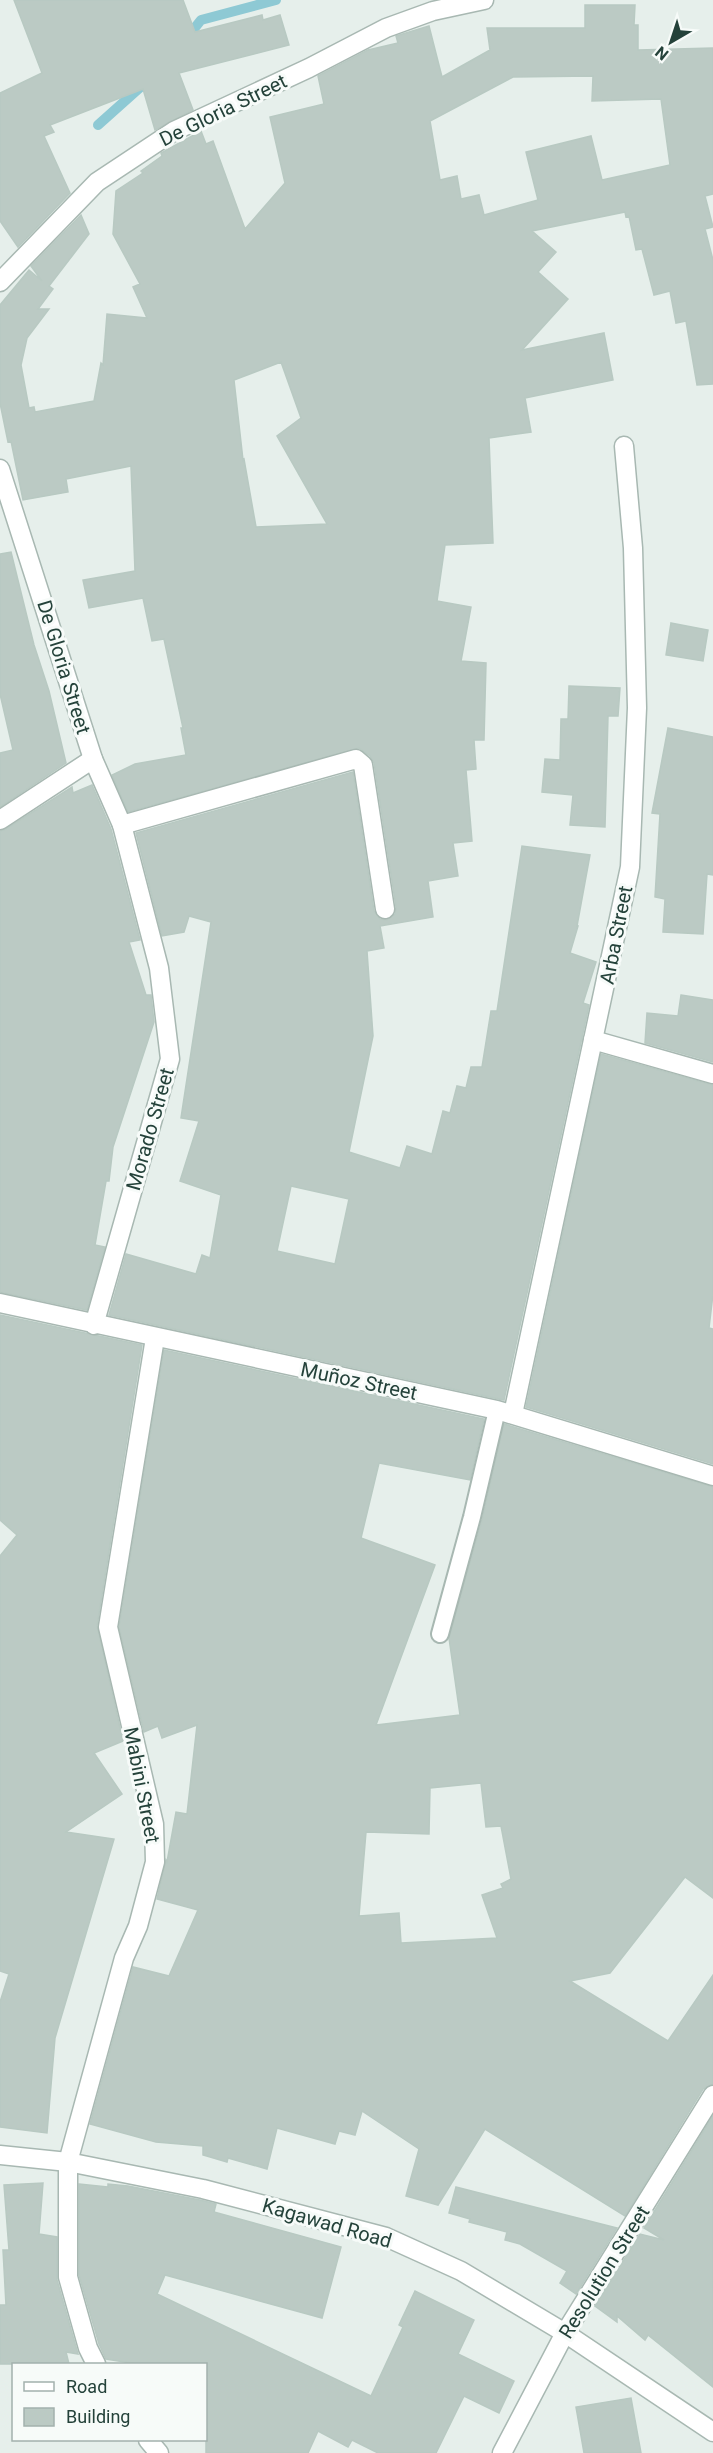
<svg xmlns="http://www.w3.org/2000/svg" width="713" height="2453" viewBox="0 0 713 2453" font-family="Roboto,sans-serif">
<style>
.lines{fill:none;stroke-linecap:round;stroke-linejoin:round}
.stream{stroke:#8ec9d4;stroke-width:10}
.building{fill:#bbcac4;stroke:#b8c9c2;stroke-width:1.5;fill-rule:evenodd}
.lane-casing{stroke:#a8b8b2;stroke-width:20}
.street-casing{stroke:#a8b8b2;stroke-width:21}
.lane{stroke:#fff;stroke-width:16}
.street{stroke:#fff;stroke-width:18}
.labels{text-anchor:middle;stroke-width:6;stroke-linejoin:round;paint-order:stroke}
.street-label{font-size:20px;fill:#24423a;stroke:#f7fbf9}
</style>
<rect width="100%" height="100%" fill="#e6efeb"/>
<g class="lines">
<g class="stream">
<path d="M 186,39 L 201,20 L 276,0"/>
<path d="M 98,125 L 145,83"/>
</g>
</g>
<g class="building">
<path d="M 14,0 L 183,0 L 195,32 L 262,15 L 263,20 L 280,15 L 289,45 L 179,73 L 193,110 L 155,130 L 143,89 L 50,125 L 54,132 L 44,136 L 70,193 L 18,247 L 0,221 L 0,93 L 42,73 Z"/>
<path d="M 585,5 L 635,5 L 634,25 L 638,25 L 638,50 L 713,48 L 713,194 L 705,196 L 713,227 L 705,229 L 713,260 L 713,384 L 697,385 L 686,321 L 676,323 L 670,291 L 654,295 L 642,249 L 636,250 L 629,216 L 626,217 L 625,212 L 532,231 L 556,252 L 538,272 L 568,299 L 522,350 L 604,333 L 613,380 L 525,398 L 531,432 L 489,438 L 493,543 L 445,545 L 437,601 L 471,607 L 461,661 L 486,663 L 484,740 L 474,740 L 476,769 L 466,770 L 472,841 L 453,843 L 458,876 L 428,881 L 433,917 L 380,926 L 384,948 L 367,951 L 373,1036 L 349,1152 L 400,1168 L 407,1146 L 432,1154 L 443,1111 L 450,1113 L 457,1086 L 466,1088 L 471,1067 L 482,1067 L 491,1011 L 497,1011 L 522,846 L 590,855 L 577,926 L 578,926 L 570,953 L 596,962 L 583,1003 L 589,1005 L 504,1400 L 109,1315 L 126,1254 L 196,1274 L 202,1255 L 210,1258 L 221,1195 L 180,1181 L 199,1121 L 181,1118 L 211,922 L 189,916 L 184,932 L 162,936 L 136,833 L 353,772 L 374,911 L 380,919 L 387,920 L 395,914 L 396,907 L 374,763 L 370,756 L 359,748 L 128,812 L 112,775 L 135,764 L 186,755 L 181,728 L 183,728 L 164,639 L 152,641 L 143,598 L 89,608 L 83,580 L 135,571 L 131,466 L 66,479 L 68,492 L 23,500 L 11,441 L 8,442 L 0,403 L 0,305 L 29,270 L 42,281 L 31,266 L 81,215 L 89,234 L 49,286 L 53,289 L 38,309 L 49,309 L 27,338 L 21,365 L 29,408 L 34,407 L 35,412 L 94,401 L 101,363 L 103,365 L 107,314 L 147,318 L 133,287 L 140,284 L 113,234 L 116,191 L 143,173 L 141,171 L 162,156 L 161,153 L 201,131 L 206,144 L 213,141 L 245,229 L 285,183 L 270,117 L 324,104 L 318,76 L 368,50 L 398,43 L 396,36 L 429,26 L 442,77 L 490,50 L 487,28 L 585,28 ZM 593,76 L 592,101 L 661,99 L 670,165 L 602,180 L 591,136 L 526,152 L 538,200 L 484,215 L 479,195 L 461,199 L 457,176 L 440,180 L 430,121 L 513,77 ZM 281,362 L 301,418 L 277,436 L 327,524 L 256,527 L 244,459 L 243,460 L 234,380 ZM 291,1186 L 349,1199 L 335,1264 L 277,1251 Z"/>
<path d="M 11,552 L 34,645 L 49,691 L 66,763 L 0,807 L 0,753 L 13,750 L 0,694 L 0,554 Z"/>
<path d="M 671,623 L 708,630 L 703,661 L 666,655 Z"/>
<path d="M 569,686 L 620,688 L 618,716 L 608,716 L 605,827 L 570,825 L 573,795 L 542,792 L 545,759 L 560,760 L 561,719 L 568,719 Z"/>
<path d="M 668,728 L 713,737 L 713,875 L 707,874 L 703,934 L 663,932 L 665,899 L 655,897 L 660,814 L 652,813 Z"/>
<path d="M 92,785 L 111,829 L 140,940 L 129,942 L 146,995 L 151,995 L 154,1022 L 113,1147 L 109,1181 L 106,1181 L 95,1245 L 105,1247 L 87,1310 L 0,1292 L 0,831 L 6,829 L 72,787 L 73,793 Z"/>
<path d="M 681,995 L 713,1000 L 713,1062 L 645,1043 L 647,1013 L 678,1016 Z"/>
<path d="M 601,1054 L 713,1085 L 713,1294 L 709,1328 L 713,1329 L 713,1464 L 526,1407 Z"/>
<path d="M 0,1315 L 142,1345 L 97,1626 L 123,1741 L 94,1753 L 122,1794 L 66,1832 L 114,1839 L 55,2038 L 47,2133 L 0,2127 L 0,2002 L 9,1974 L 0,1971 L 0,1556 L 17,1535 L 0,1520 Z"/>
<path d="M 164,1350 L 484,1419 L 470,1480 L 379,1463 L 361,1538 L 435,1565 L 376,1725 L 460,1715 L 449,1638 L 482,1520 L 504,1424 L 713,1487 L 713,1898 L 685,1877 L 610,1973 L 570,1981 L 668,2041 L 713,1975 L 713,2084 L 703,2089 L 625,2216 L 485,2129 L 438,2205 L 406,2196 L 419,2149 L 362,2111 L 355,2135 L 339,2131 L 335,2144 L 277,2128 L 267,2169 L 228,2158 L 227,2162 L 203,2155 L 203,2146 L 156,2142 L 90,2124 L 133,1967 L 169,1976 L 198,1910 L 157,1899 L 166,1860 L 167,1862 L 176,1812 L 187,1814 L 197,1725 L 162,1738 L 158,1726 L 144,1732 L 119,1627 ZM 481,1783 L 486,1827 L 501,1826 L 511,1879 L 501,1884 L 503,1888 L 482,1895 L 497,1938 L 401,1943 L 399,1913 L 359,1916 L 366,1832 L 429,1834 L 430,1788 Z"/>
<path d="M 713,2116 L 713,2387 L 648,2335 L 645,2340 L 617,2316 L 617,2322 L 595,2306 L 640,2234 L 664,2240 L 644,2228 Z"/>
<path d="M 43,2183 L 39,2234 L 57,2237 L 57,2280 L 78,2354 L 66,2352 L 69,2364 L 0,2364 L 0,2305 L 6,2305 L 3,2250 L 9,2250 L 4,2185 Z"/>
<path d="M 79,2184 L 108,2187 L 108,2184 L 128,2186 L 200,2200 L 216,2204 L 214,2212 L 341,2247 L 322,2318 L 165,2275 L 157,2294 L 371,2396 L 403,2327 L 399,2325 L 415,2291 L 474,2320 L 458,2354 L 514,2381 L 499,2413 L 464,2396 L 436,2453 L 378,2453 L 352,2440 L 348,2447 L 318,2431 L 308,2453 L 206,2453 L 206,2364 L 137,2364 L 106,2359 L 99,2344 L 79,2275 Z"/>
<path d="M 456,2187 L 617,2228 L 576,2294 L 560,2283 L 567,2271 L 520,2244 L 505,2240 L 507,2232 L 469,2222 L 470,2219 L 449,2213 Z"/>
<path d="M 631,2398 L 641,2453 L 584,2453 L 576,2407 Z"/>
</g>
<g class="lines">
<g class="lane-casing">
<path id="lane" d="M 440,1634 L 472,1517 L 497,1410"/>
</g>
<g class="street-casing">
<g id="street">
<path d="M 0,282 L 97,182 L 174,131 L 309,68 L 386,28 L 433,11 L 484,0"/>
<path d="M 0,469 L 93,759 L 122,825 L 159,968 L 170,1059 L 94,1325"/>
<path d="M 0,820 L 93,759"/>
<path d="M 122,825 L 356,759 L 363,765 L 385,909"/>
<path d="M 593,1040 L 713,1074"/>
<path d="M 0,1303 L 497,1410 L 713,1476"/>
<path d="M 513,1414 L 630,867 L 637,708 L 633,548 L 624,446"/>
<path d="M 0,2155 L 68,2162 L 203,2189 L 386,2237 L 461,2271 L 565,2333 L 713,2432"/>
<path d="M 96,2364 L 88,2348 L 68,2277 L 68,2162 L 124,1958 L 138,1926 L 155,1862 L 154,1824 L 108,1627 L 155,1338"/>
<path d="M 148,2440 L 159,2453"/>
<path d="M 502,2453 L 565,2333 L 713,2095"/>
</g>
</g>
<use href="#lane" class="lane"/>
<use href="#street" class="street"/>
</g>
<g class="labels">
<g class="street-label">
<text transform="translate(223 110) rotate(-26)" y="7">De Gloria Street</text>
<text transform="translate(64 667) rotate(73)" y="7">De Gloria Street</text>
<text transform="translate(616 935) rotate(-79)" y="7">Arba Street</text>
<text transform="translate(150 1129) rotate(-74)" y="7">Morado Street</text>
<text transform="translate(359 1381) rotate(12)" y="7">Muñoz Street</text>
<text transform="translate(142 1785) rotate(79)" y="7">Mabini Street</text>
<text transform="translate(327 2223) rotate(16)" y="7">Kagawad Road</text>
<text transform="translate(604 2272) rotate(-58)" y="7">Resolution Street</text>
</g>
</g>
<rect x="12" y="2363" width="195" height="78" fill="#f7fbf9" stroke="#a3b1ad" stroke-width="1.5"/>
<rect x="24" y="2382" width="30" height="9" fill="#ffffff" stroke="#a3b1ad" stroke-width="1.5"/>
<text x="66" y="2393" font-size="18" fill="#24423a">Road</text>
<rect x="24" y="2408" width="30" height="18" fill="#bbcac4" stroke="#a3b1ad" stroke-width="1.5"/>
<text x="66" y="2423" font-size="18" fill="#24423a">Building</text>
<g transform="translate(671 42) rotate(219)" stroke="#f7fbf9" stroke-width="4.5" paint-order="stroke">
<path d="M0-4.5L10 22L0 15L-10 22Z" fill="#24423a"/>
<text y="-9" font-size="16" font-weight="bold" text-anchor="middle" fill="#24423a">N</text>
</g>
</svg>
